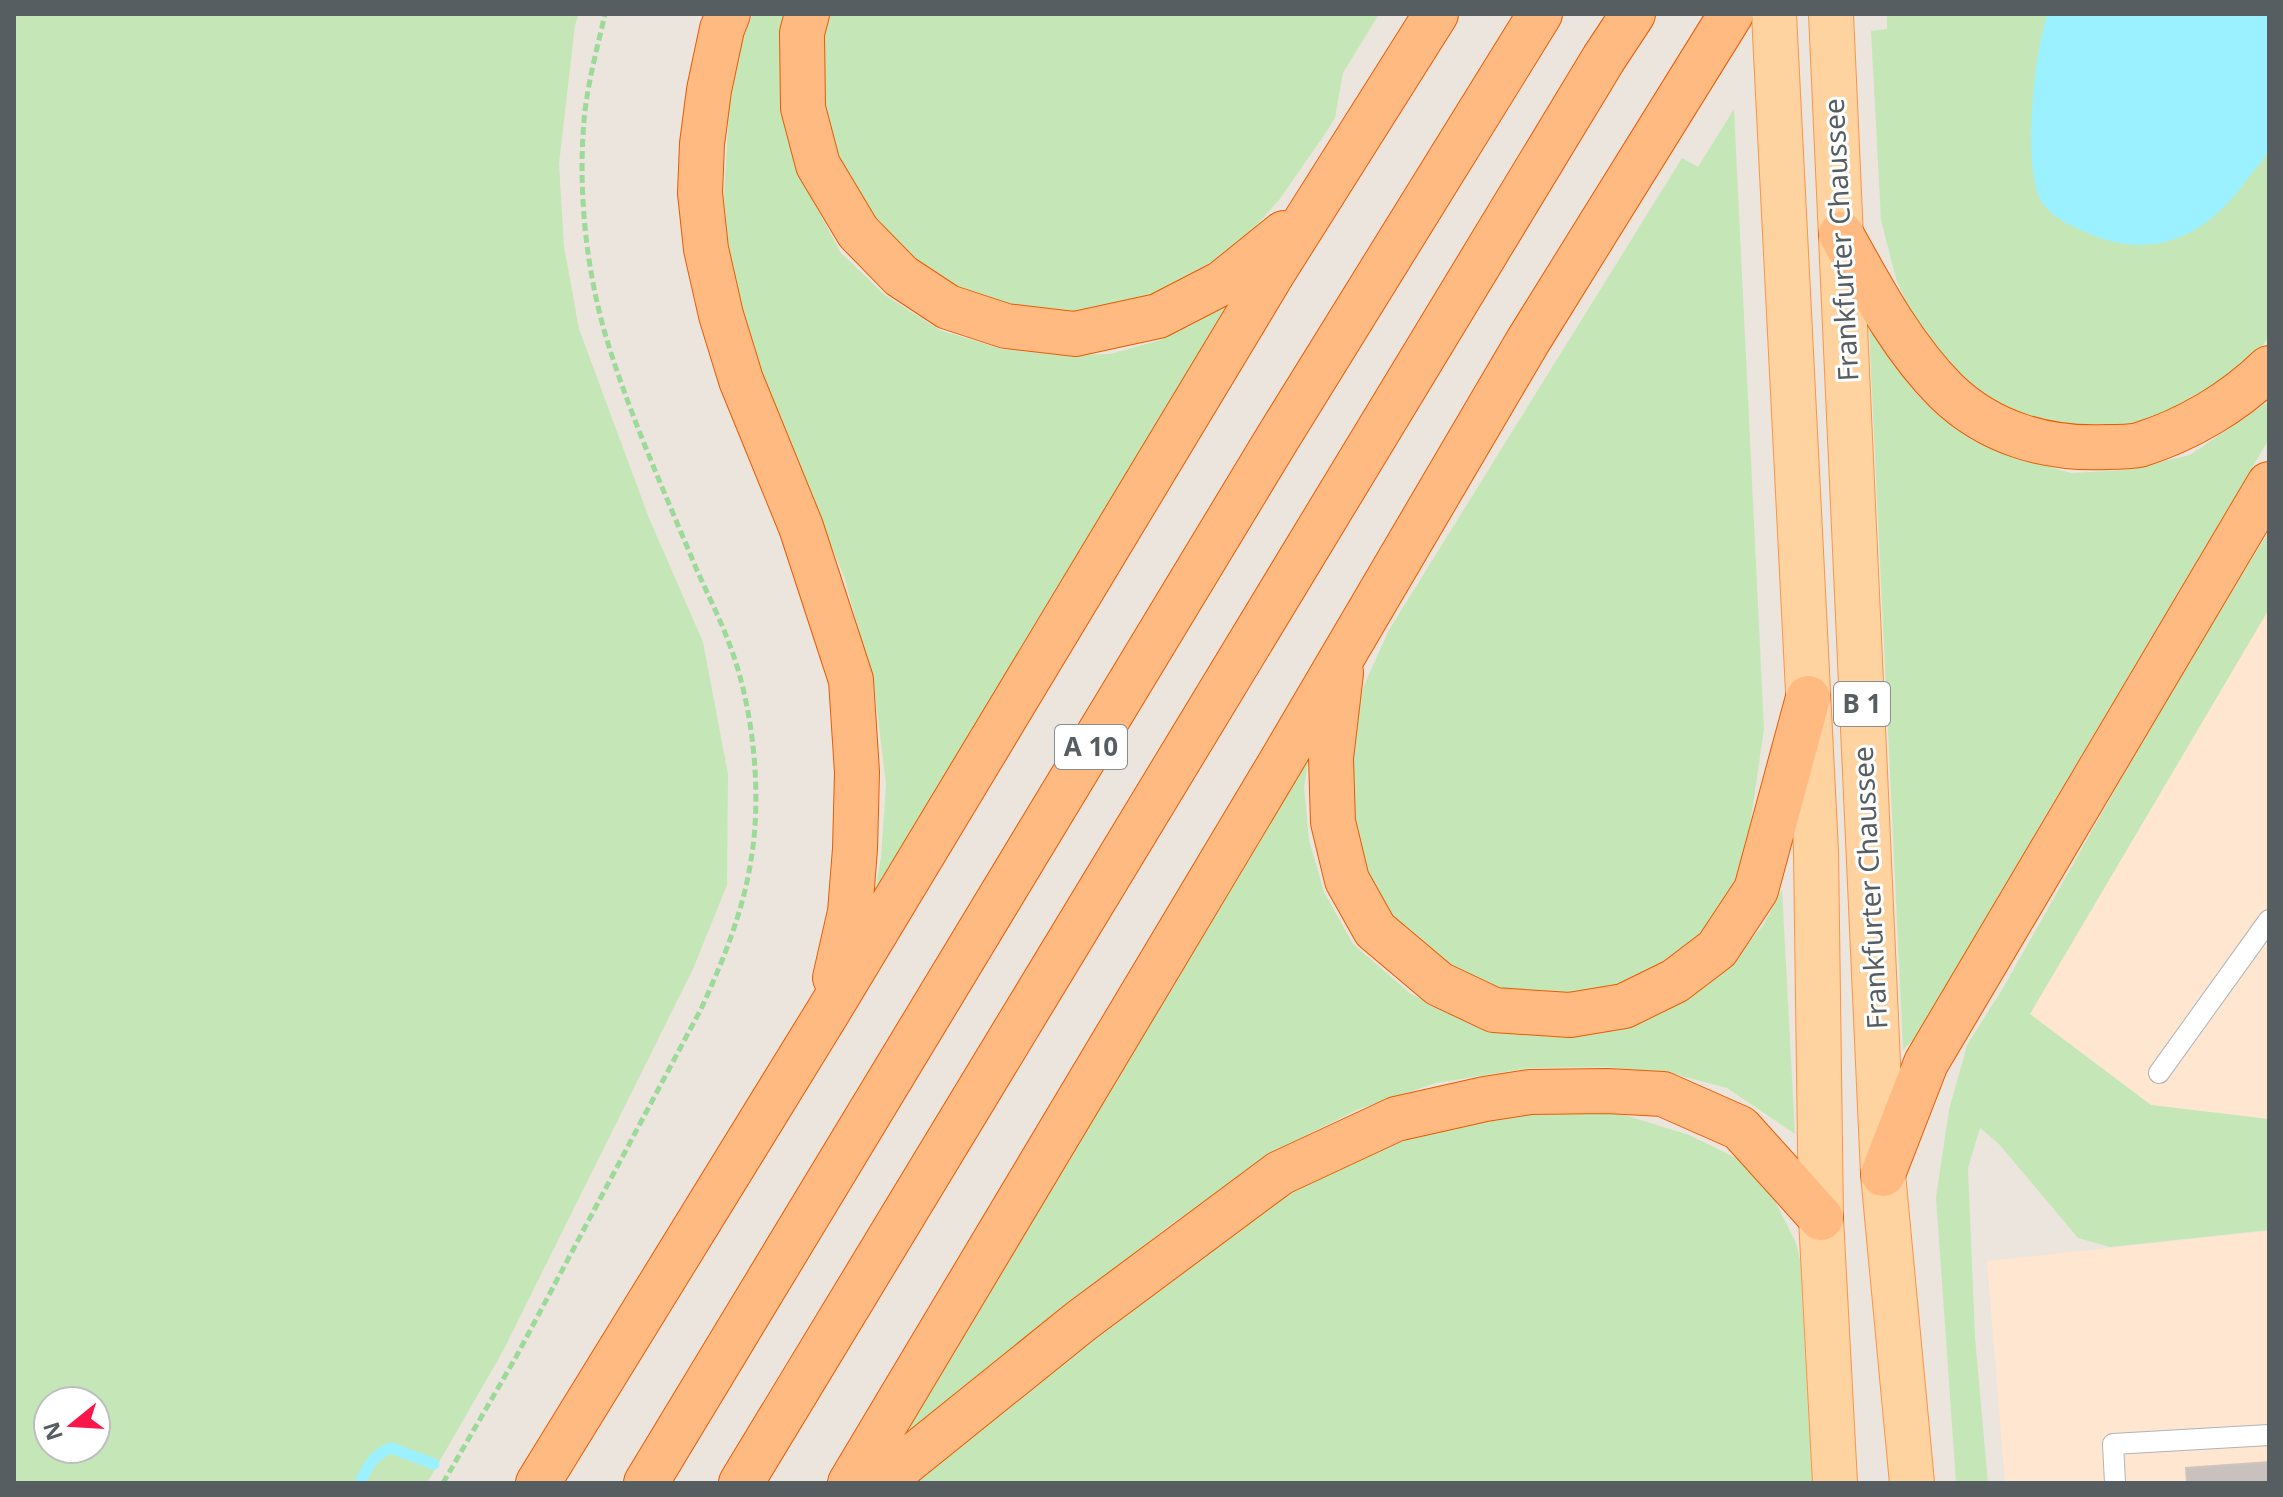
<svg xmlns="http://www.w3.org/2000/svg" width="2283" height="1497" viewBox="0 0 2283 1497" font-family="'Noto Sans',sans-serif">
<style>
.commercial{fill:#ffe6d0}
.green{fill:#c5e7b7;fill-rule:evenodd}
.water{fill:#9bf1ff}
.lines{fill:none;stroke-linecap:round;stroke-linejoin:round}
.stream{stroke:#9bf1ff;stroke-width:11}
.building{fill:#c9c1bd;stroke:#d1c4bc;stroke-width:2}
.lane-casing{stroke:#afb4b8;stroke-width:22}
.primary-casing{stroke:#fe9245;stroke-width:46}
.highway-casing{stroke:#ea5a00;stroke-width:46}
.path{stroke:#9bda99;stroke-width:5;stroke-dasharray:8 4;stroke-linecap:butt}
.lane{stroke:#fff;stroke-width:20}
.primary{stroke:#ffd3a0;stroke-width:44}
.highway{stroke:#ffba82;stroke-width:44}
.labels{text-anchor:middle;stroke-width:6;stroke-linejoin:round;paint-order:stroke}
.shield{fill:#fff;stroke:#898e90;stroke-width:2}
.shield-label{font-size:26px;font-weight:bold;fill:#575e61}
.street-label{font-size:28px;fill:#575e61;stroke:#fff}
</style>
<rect width="100%" height="100%" fill="#ece5dd"/>
<g class="commercial">
<path d="M 2269,609 L 2269,1119 L 2151,1105 L 2030,1014 Z"/>
<path d="M 2269,1231 L 2269,1483 L 2005,1483 L 1987,1261 Z"/>
</g>
<g class="green">
<path d="M 14,14 L 579,14 L 575,25 L 559,164 L 564,246 L 579,329 L 649,518 L 703,642 L 728,774 L 727,885 L 693,969 L 503,1351 L 427,1483 L 14,1483 ZM 48,1401 L 96,1401 L 96,1449 L 48,1449 Z"/>
<path d="M 753,14 L 787,14 L 780,55 L 784,124 L 805,186 L 841,253 L 885,295 L 940,330 L 1002,349 L 1058,355 L 1110,354 L 1160,340 L 1193,324 L 1253,285 L 870,916 L 881,858 L 886,784 L 874,686 L 844,576 L 759,373 L 731,276 L 724,195 L 729,108 L 741,43 Z"/>
<path d="M 825,14 L 1379,14 L 1343,73 L 1335,118 L 1325,134 L 1279,200 L 1241,243 L 1202,273 L 1141,301 L 1072,314 L 1005,306 L 960,288 L 916,262 L 874,222 L 838,159 L 822,105 L 821,33 Z"/>
<path d="M 1887,14 L 2269,14 L 2269,336 L 2255,357 L 2177,417 L 2120,430 L 2031,423 L 1977,395 L 1915,323 L 1896,279 L 1881,220 L 1871,31 L 1887,29 Z"/>
<path d="M 1734,109 L 1764,729 L 1748,839 L 1732,890 L 1702,935 L 1666,968 L 1597,990 L 1539,1001 L 1472,983 L 1384,910 L 1364,870 L 1344,787 L 1349,738 L 1365,683 L 1389,630 L 1682,158 L 1698,167 Z"/>
<path d="M 1868,308 L 1893,362 L 1915,393 L 1960,431 L 2004,454 L 2071,473 L 2126,470 L 2190,455 L 2269,401 L 2269,439 L 1995,901 L 1935,1018 L 1903,1050 Z"/>
<path d="M 2269,531 L 2269,609 L 2030,1014 L 2151,1105 L 2269,1119 L 2269,1230 L 2110,1247 L 2078,1238 L 1999,1144 L 1980,1128 L 1968,1168 L 1975,1337 L 1988,1483 L 1956,1483 L 1936,1197 L 1949,1110 L 1967,1045 L 2003,988 L 2166,700 Z"/>
<path d="M 1311,743 L 1304,787 L 1309,840 L 1324,892 L 1353,944 L 1411,994 L 1464,1020 L 1509,1033 L 1723,970 L 1763,926 L 1782,889 L 1795,1134 L 1727,1088 L 1674,1074 L 1608,1067 L 1529,1068 L 1436,1083 L 1359,1109 L 1274,1151 L 1166,1228 L 883,1455 Z"/>
<path d="M 1530,1113 L 1618,1113 L 1689,1135 L 1738,1159 L 1773,1197 L 1796,1243 L 1811,1306 L 1821,1483 L 916,1483 L 959,1443 L 1145,1298 L 1274,1202 L 1362,1154 L 1444,1125 Z"/>
</g>
<path class="water" d="M 2048,14 L 2269,14 C 2269,49 2269,83 2269,118 C 2269,127 2272,140 2269,149 C 2266,158 2254,170 2248,178 C 2207,236 2154,263 2085,232 C 2068,224 2051,217 2041,201 C 2022,167 2034,50 2048,14 Z"/>
<g class="lines">
<path class="stream" d="M 360,1483 C 367,1467 373,1455 391,1448 L 434,1464"/>
</g>
<path class="building" d="M 2269,1462 L 2269,1483 L 2187,1483 L 2186,1468 Z"/>
<g class="lines">
<g class="lane-casing">
<g id="lane">
<path d="M 2159,1073 L 2269,920"/>
<path d="M 2115,1483 L 2113,1444 L 2269,1435"/>
</g>
</g>
<g class="primary-casing">
<g id="primary">
<path d="M 1774,14 L 1816,851 L 1821,1218 L 1835,1483"/>
<path d="M 1831,14 L 1883,1174 L 1912,1483"/>
</g>
</g>
<g class="highway-casing">
<g id="highway">
<path d="M 728,14 L 722,29 L 709,90 L 702,144 L 700,193 L 706,249 L 721,315 L 741,380 L 801,527 L 851,680 L 857,772 L 855,849 L 850,912 L 835,978"/>
<path d="M 807,14 L 802,33 L 803,108 L 818,165 L 858,232 L 901,276 L 948,307 L 1006,326 L 1075,334 L 1158,316 L 1222,283 L 1284,233"/>
<path d="M 1841,234 C 1871,288 1902,347 1946,391 C 1990,434 2048,450 2108,447 C 2118,447 2129,447 2139,445 C 2187,430 2233,403 2269,368"/>
<path d="M 1341,673 L 1331,758 L 1333,822 L 1347,880 L 1375,930 L 1439,984 L 1494,1010 L 1570,1015 L 1624,1006 L 1675,981 L 1717,949 L 1756,890 L 1808,698"/>
<path d="M 1883,1174 L 1926,1063 L 2269,484"/>
<path d="M 538,1483 L 826,1015 L 1274,271 L 1436,14"/>
<path d="M 646,1483 L 1277,439 L 1540,14"/>
<path d="M 741,1483 L 1604,58 L 1633,14"/>
<path d="M 850,1483 L 1282,760 L 1528,341 L 1731,14"/>
<path d="M 880,1483 L 1081,1321 L 1280,1173 L 1396,1119 L 1485,1099 L 1530,1092 L 1607,1091 L 1663,1094 L 1740,1128 L 1821,1218"/>
</g>
</g>
<path class="path" d="M 443,1483 L 516,1357 L 701,1009 C 723,961 743,912 751,860 C 762,796 754,713 732,651 C 722,623 708,595 696,568 C 664,491 630,416 606,337 C 586,269 578,191 584,121 C 587,85 597,49 605,14"/>
<use href="#lane" class="lane"/>
<use href="#primary" class="primary"/>
<use href="#highway" class="highway"/>
</g>
<g class="labels">
<g class="shield">
<rect x="1834" y="682" width="56" height="44" rx="6"/>
<rect x="1055" y="725" width="72" height="44" rx="6"/>
</g>
<g class="shield-label">
<text x="1862" y="713">B 1</text>
<text x="1091" y="756">A 10</text>
</g>
<g class="street-label">
<text transform="translate(1841 240) rotate(-93)" y="10">Frankfurter Chaussee</text>
<text transform="translate(1870 888) rotate(-93)" y="10">Frankfurter Chaussee</text>
</g>
</g>
<rect width="2283" height="1497" fill="none" stroke="#575e61" stroke-width="32"/>
<g transform="translate(72 1425) rotate(252)"><circle r="38" fill="#ffffff" stroke="#bcbfc0" stroke-width="2"/>
<path d="M0-6L14 30L0 20L-14 30Z" fill="#f91749"/>
<text y="-12" font-size="22" font-weight="bold" text-anchor="middle" fill="#575e61">N</text>
</g>
</svg>
